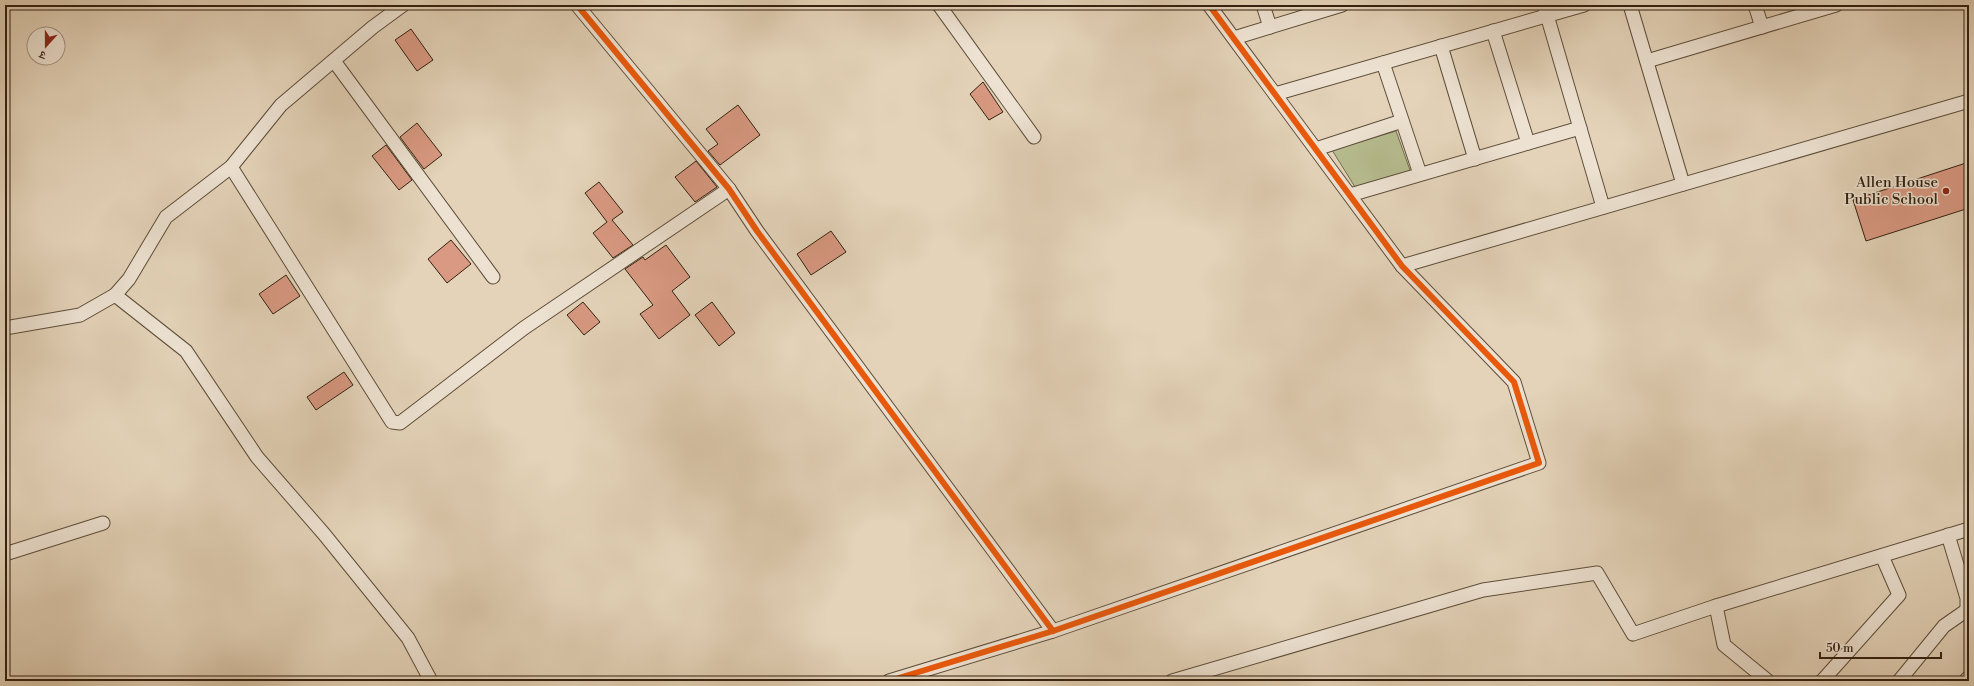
<svg xmlns="http://www.w3.org/2000/svg" width="1974" height="686" viewBox="0 0 1974 686" font-family="'Libre Bodoni','Noto Serif Devanagari',serif">
<style>
.green{fill:#b6bc8e;stroke:#746e4f}
.building{fill:#d99982;stroke:#322110}
.lines{fill:none;stroke-linecap:round;stroke-linejoin:round}
.minor-casing{stroke:#5e4e3a;stroke-width:15}
.minor{stroke:#ede2d2;stroke-width:13}
.cycleway-casing{stroke:#ede2d2;stroke-width:8}
.cycleway{stroke:#e8590c;stroke-width:6}
.poi-dot{fill:#8f2418;stroke:#ede2d2;stroke-width:1.5}
.labels{text-anchor:middle;stroke-width:3;stroke-linejoin:round;paint-order:stroke}
.poi-label{font-size:15px;fill:#322110;stroke:#ede2d2;text-anchor:end}
</style>
<rect width="100%" height="100%" fill="#e4d3b9"/>
<filter id="stains"><feTurbulence type="fractalNoise" baseFrequency=".005" numOctaves="4"/><feColorMatrix values="0 0 0 0 .2 0 0 0 0 .09 0 0 0 0 .02 0 0 0 .5 -.17"/></filter>
<radialGradient id="worn" r=".72"><stop offset=".6" stop-color="#630" stop-opacity="0"/><stop offset="1" stop-color="#630" stop-opacity=".3"/></radialGradient>
<path class="green" d="M 1396,131 L 1411,173 L 1355,187 L 1332,150 Z"/>
<g class="building">
<path d="M 411,29 L 433,60 L 417,71 L 395,40 Z"/>
<path d="M 983,82 L 1003,112 L 989,120 L 970,94 Z"/>
<path d="M 738,105 L 760,135 L 720,165 L 708,151 L 718,144 L 706,129 Z"/>
<path d="M 417,123 L 442,155 L 424,169 L 400,137 Z"/>
<path d="M 386,145 L 412,180 L 399,190 L 372,156 Z"/>
<path d="M 696,161 L 717,187 L 695,202 L 675,177 Z"/>
<path d="M 1969,162 L 1969,208 L 1866,241 L 1853,200 Z"/>
<path d="M 599,182 L 623,212 L 612,220 L 633,245 L 613,258 L 593,233 L 607,222 L 585,193 Z"/>
<path d="M 831,231 L 846,252 L 811,275 L 797,254 Z"/>
<path d="M 451,240 L 471,264 L 447,283 L 428,259 Z"/>
<path d="M 666,245 L 690,277 L 672,291 L 690,315 L 659,339 L 640,314 L 653,305 L 625,269 L 643,257 L 645,260 Z"/>
<path d="M 286,275 L 300,296 L 273,314 L 259,294 Z"/>
<path d="M 583,302 L 600,322 L 584,335 L 567,315 Z"/>
<path d="M 712,302 L 735,333 L 719,346 L 695,315 Z"/>
<path d="M 344,372 L 353,385 L 316,410 L 307,397 Z"/>
</g>
<g class="lines">
<g class="minor-casing">
<g id="minor">
<path d="M 577,5 L 729,189 L 757,231 L 1053,631"/>
<path d="M 939,5 L 1034,137"/>
<path d="M 1263,5 L 1270,27"/>
<path d="M 1544,5 L 1603,207"/>
<path d="M 1630,5 L 1683,184"/>
<path d="M 1755,5 L 1762,27"/>
<path d="M 1493,31 L 1528,143"/>
<path d="M 1234,38 L 1342,5"/>
<path d="M 1441,46 L 1475,159"/>
<path d="M 334,61 L 493,277"/>
<path d="M 1647,61 L 1836,5"/>
<path d="M 1383,63 L 1420,174"/>
<path d="M 1275,94 L 1584,5"/>
<path d="M 1316,149 L 1402,121"/>
<path d="M 231,167 L 392,422 L 400,423 L 524,328 L 729,189"/>
<path d="M 1350,195 L 1580,128"/>
<path d="M 1402,266 L 1969,101"/>
<path d="M 115,295 L 186,351 L 257,457 L 324,534 L 408,638 L 431,681"/>
<path d="M 5,328 L 80,315 L 115,295 L 129,279 L 166,217 L 231,167 L 281,105 L 373,27 L 403,5"/>
<path d="M 1948,535 L 1967,598 L 1967,610 L 1969,612"/>
<path d="M 5,554 L 103,523"/>
<path d="M 1716,606 L 1724,645 L 1768,681"/>
<path d="M 889,681 L 1053,631 L 1539,463 L 1514,382 L 1402,266 L 1209,5"/>
<path d="M 1172,681 L 1483,590 L 1597,573 L 1633,634 L 1716,606 L 1969,529"/>
<path d="M 1822,681 L 1899,595 L 1882,556"/>
<path d="M 1899,681 L 1944,626 L 1967,610"/>
<path d="M 1965,681 L 1969,677"/>
</g>
</g>
<use href="#minor" class="minor"/>
<g class="cycleway-casing">
<g id="cycleway">
<path d="M 577,5 L 729,189 L 757,231 L 1053,631"/>
<path d="M 889,681 L 1053,631 L 1539,463 L 1514,382 L 1402,266 L 1209,5"/>
</g>
</g>
<use href="#cycleway" class="cycleway"/>
</g>
<circle class="poi-dot" cx="1946" cy="191" r="4"/>
<g class="labels">
<g class="poi-label">
<text x="1938" y="187">Allen House<tspan x="1938" dy="17">Public School</tspan></text>
</g>
</g>
<rect width="1974" height="686" fill="none" stroke="#e4d3b9" stroke-width="20"/>
<rect x="6" y="6" width="1962" height="674" fill="none" stroke="#322110" stroke-width="2"/>
<rect x="10" y="10" width="1954" height="666" fill="none" stroke="#322110"/>
<g transform="translate(46 46) rotate(201)"><circle r="19" fill="#ede2d2" stroke="#a29584"/>
<path d="M0-3L7 15L0 10L-7 15Z" fill="#8f2418"/>
<text y="-6" font-size="11" font-weight="bold" text-anchor="middle" fill="#322110">उ</text>
</g>
<path d="M1820 652v6h121v-6" fill="none" stroke="#322110" stroke-width="2"/>
<text x="1826" y="652" font-size="12" fill="#322110" stroke="#ede2d2" stroke-width="3" paint-order="stroke">50 m</text>
<rect width="100%" height="100%" filter="url(#stains)"/>
<rect width="100%" height="100%" fill="url(#worn)"/>
</svg>
